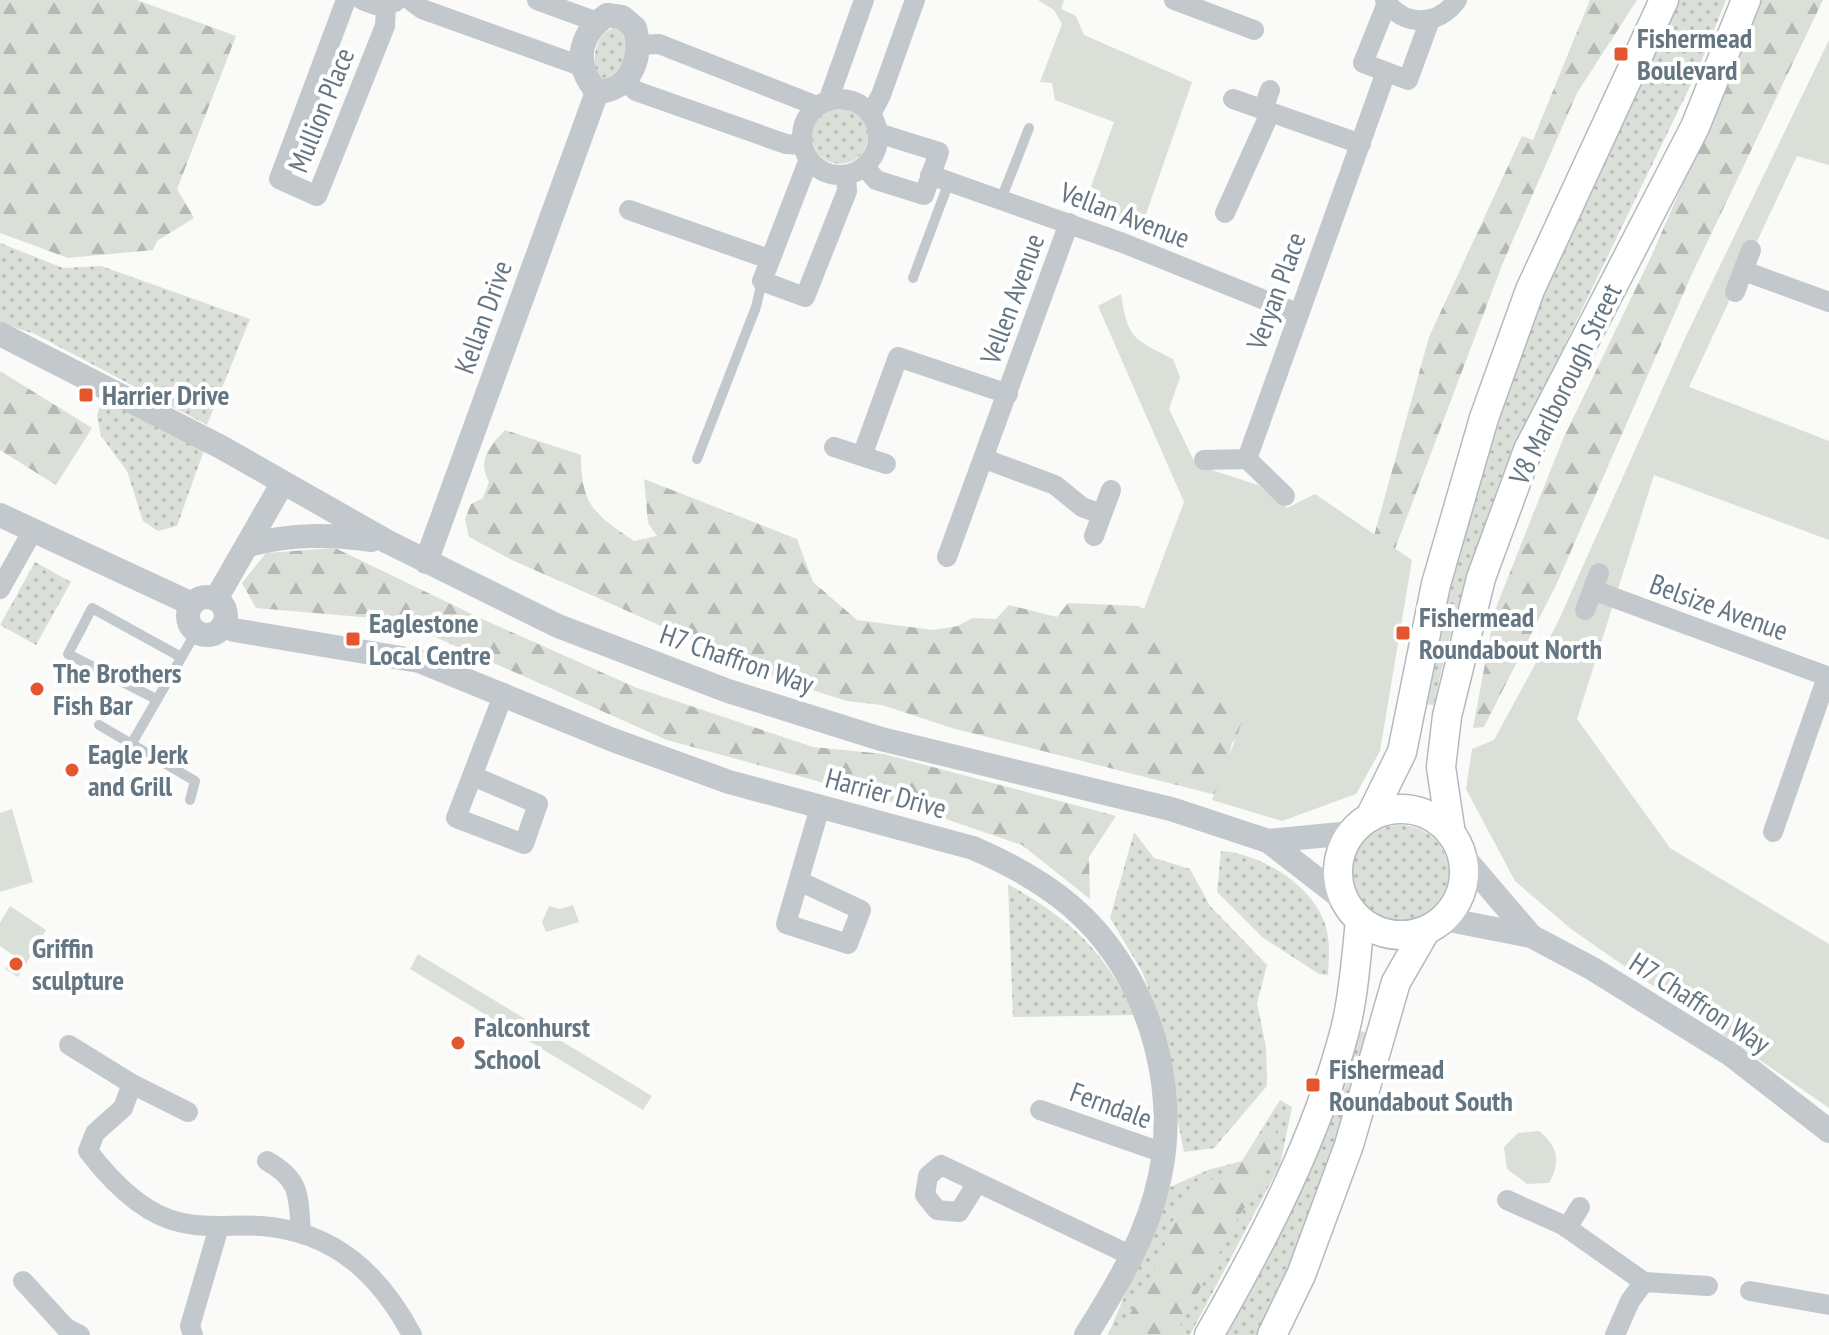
<svg xmlns="http://www.w3.org/2000/svg" width="1829" height="1335" viewBox="0 0 1829 1335" font-family="'PT Sans Narrow',sans-serif">
<style>
.grass{fill:url(#grass-dots)}
.forest{fill:url(#forest-firs)}
.park{fill:#dadfd7}
.lines{fill:none;stroke-linecap:round;stroke-linejoin:round}
.secondary-casing{stroke:#b3babf;stroke-width:31}
.service{stroke:#c3c8cc;stroke-width:10}
.minor{stroke:#c3c8cc;stroke-width:20}
.tertiary{stroke:#c3c8cc;stroke-width:24}
.secondary{stroke:#fff;stroke-width:28}
.poi-dot{fill:#e4572e;stroke:#fff;stroke-width:3}
.labels{text-anchor:middle;stroke-width:8;stroke-linejoin:round;paint-order:stroke}
.poi-label{font-size:28px;font-weight:bold;fill:#657683;stroke:#fff;text-anchor:start}
.street-label{font-size:28px;fill:#657683;stroke:#fff}
</style>
<defs>
<pattern id="grass-dots" width="8" height="8" patternUnits="userSpaceOnUse" patternTransform="scale(2)"><rect width="8" height="8" fill="#dadfd7"/><path d="M2 2h.1M6 6h.1" fill="none" stroke="#b4b9b4" stroke-width="1.8" stroke-linecap="round"/></pattern>
<pattern id="forest-firs" width="22" height="20" patternUnits="userSpaceOnUse" patternTransform="scale(2)"><rect width="22" height="20" fill="#dadfd7"/><path d="M5 1l3.5 6h-7zM16 11l3.5 6h-7z" fill="#b4b9b4"/></pattern>
</defs>
<rect width="100%" height="100%" fill="#fafaf8"/>
<g class="grass">
<path d="M 1678,0 L 1726,0 L 1697,72 L 1505,468 C 1476,546 1450,624 1434,705 L 1420,704 C 1456,535 1505,364 1577,207 C 1609,137 1647,70 1678,0 Z"/>
<path d="M 618,26 L 627,37 C 626,59 623,71 602,80 L 595,73 C 593,53 596,32 618,26 Z"/>
<circle cx="840" cy="136" r="28"/>
<path d="M 0,243 L 63,268 L 101,266 L 250,319 L 207,425 L 35,334 L 0,323 Z"/>
<path d="M 105,386 L 207,442 L 177,526 L 158,531 L 143,521 L 127,471 L 101,436 L 97,416 Z"/>
<path d="M 35,562 L 71,582 L 36,645 L 0,625 Z"/>
<circle cx="1400" cy="874" r="49"/>
<path d="M 1134,832 L 1154,858 L 1190,869 L 1210,906 L 1267,965 L 1257,1003 L 1266,1047 L 1267,1086 L 1214,1148 L 1184,1152 L 1156,1012 L 1143,973 L 1110,918 Z"/>
<path d="M 1221,851 C 1258,853 1309,883 1323,919 C 1331,937 1329,956 1328,975 L 1319,974 L 1262,937 L 1217,892 Z"/>
<path d="M 1008,884 C 1071,920 1103,949 1135,1015 L 1013,1017 Z"/>
<path d="M 1359,1031 L 1373,1033 C 1348,1137 1305,1241 1257,1335 L 1226,1335 C 1284,1238 1326,1139 1359,1031 Z"/>
<path d="M 1280,1100 L 1292,1107 L 1280,1165 L 1190,1335 L 1108,1335 L 1170,1187 L 1208,1170 L 1242,1161 Z"/>
</g>
<g class="forest">
<path d="M 0,0 L 137,0 L 236,36 L 177,189 L 194,218 L 157,241 L 153,250 L 68,258 L 0,233 Z"/>
<path d="M 1590,0 L 1637,0 L 1577,93 L 1502,265 L 1384,578 L 1346,637 L 1429,337 L 1522,136 L 1533,140 Z"/>
<path d="M 1762,0 L 1823,0 L 1691,276 L 1557,583 L 1484,727 L 1473,728 L 1495,610 L 1563,439 L 1651,257 Z"/>
<path d="M 0,371 L 92,428 L 56,485 L 0,450 Z"/>
<path d="M 505,430 L 581,455 C 581,505 594,514 634,541 L 657,536 L 648,523 L 644,479 L 797,539 L 813,582 L 857,620 L 933,630 L 958,626 L 972,618 L 996,619 L 1009,605 L 1057,617 L 1068,603 L 1138,606 L 1180,625 L 1253,718 L 1232,743 L 1220,796 L 952,728 L 882,705 L 847,701 L 790,683 L 512,560 L 469,537 L 465,519 L 471,504 L 483,498 L 489,482 C 477,460 489,447 505,430 Z"/>
<path d="M 335,548 L 480,618 L 637,688 L 813,747 L 884,754 L 1116,816 L 1089,857 L 1090,899 L 1022,845 L 905,805 L 667,740 L 397,620 L 256,608 L 242,583 L 266,553 Z"/>
<path d="M 1277,1127 L 1263,1184 L 1242,1211 L 1175,1335 L 1119,1335 L 1160,1258 L 1175,1215 L 1189,1188 C 1227,1176 1251,1158 1277,1127 Z"/>
</g>
<g class="park">
<path d="M 1038,0 L 1064,0 L 1061,9 L 1076,16 L 1084,35 L 1192,82 L 1139,234 L 1083,209 L 1114,122 L 1055,100 L 1052,83 L 1040,82 L 1062,24 L 1054,10 Z"/>
<path d="M 1829,40 L 1829,165 L 1797,156 L 1689,387 L 1829,441 L 1829,540 L 1654,475 L 1577,719 L 1670,848 L 1829,944 L 1829,1108 L 1571,929 L 1515,881 L 1466,789 L 1472,749 L 1494,740 L 1557,624 L 1686,336 Z"/>
<path d="M 1121,294 C 1128,340 1134,339 1173,359 L 1180,377 L 1169,409 L 1196,465 L 1258,485 L 1287,508 L 1315,494 L 1412,560 L 1380,751 L 1356,794 L 1282,821 L 1212,800 L 1244,717 L 1142,614 L 1184,502 L 1098,306 Z"/>
<path d="M 12,809 L 33,882 L 0,892 L 0,813 Z"/>
<path d="M 573,905 L 579,922 L 546,932 L 542,922 L 549,906 L 560,909 Z"/>
<path d="M 10,906 L 46,930 L 18,977 L 5,969 L 13,955 L 0,946 L 0,923 Z"/>
<path d="M 418,954 L 652,1096 L 643,1110 L 410,969 Z"/>
<path d="M 1539,1131 C 1558,1147 1561,1161 1549,1183 L 1527,1184 L 1507,1169 L 1504,1147 L 1518,1133 Z"/>
</g>
<g class="lines">
<g class="secondary-casing">
<g id="secondary">
<circle cx="1401" cy="872" r="63"/>
<path d="M 1370,817 L 1402,752 L 1436,584 L 1484,418 L 1530,290 L 1664,0"/>
<path d="M 1451,834 L 1441,767 L 1447,716 L 1481,578 L 1528,450 L 1695,127 L 1746,0"/>
<path d="M 1209,1335 C 1264,1239 1317,1137 1345,1030 C 1354,995 1356,957 1360,921"/>
<path d="M 1272,1335 L 1301,1275 L 1349,1145 L 1396,982 L 1426,930"/>
</g>
</g>
<g class="service">
<path d="M 1002,197 L 1029,128"/>
<path d="M 913,278 L 949,182"/>
<path d="M 697,459 L 756,307 L 762,281"/>
<path d="M 156,699 L 68,654 L 92,608 L 181,657"/>
<path d="M 99,725 L 195,781 L 190,800"/>
<path d="M 132,743 L 196,632"/>
</g>
<g class="minor">
<path d="M 346,0 L 279,179 L 317,196 L 385,26 L 386,5"/>
<path d="M 362,0 L 375,5 L 395,2"/>
<path d="M 410,0 L 422,9 L 581,66"/>
<path d="M 537,0 L 597,22"/>
<path d="M 1174,0 L 1254,30"/>
<path d="M 1385,0 C 1403,27 1438,27 1457,0"/>
<path d="M 1387,3 L 1363,63 L 1408,80 L 1430,20"/>
<path d="M 639,45 L 659,44 L 817,106"/>
<path d="M 625,81 L 636,91 L 786,144 L 803,145"/>
<circle cx="840" cy="137" r="38"/>
<path d="M 1233,99 L 1361,144"/>
<path d="M 828,101 L 864,0"/>
<path d="M 1263,110 L 1270,90"/>
<path d="M 871,114 L 881,95 L 915,0"/>
<path d="M 809,159 L 762,281 L 805,297 L 847,191 L 846,175"/>
<path d="M 865,167 L 876,180 L 924,195 L 939,152 L 878,133"/>
<path d="M 930,175 L 1123,243 L 1297,313"/>
<path d="M 629,210 L 769,259"/>
<path d="M 1225,213 L 1270,113"/>
<path d="M 1744,271 L 1829,302"/>
<path d="M 1735,292 L 1751,250"/>
<path d="M 834,447 L 886,464"/>
<path d="M 862,456 L 898,357 L 1008,394"/>
<path d="M 985,459 L 1055,485 L 1082,507 L 1101,514"/>
<path d="M 1247,459 L 1386,72"/>
<path d="M 1204,460 L 1247,459 L 1285,496"/>
<path d="M 1094,536 L 1111,490"/>
<path d="M 947,557 L 1069,223"/>
<path d="M 0,589 L 32,532"/>
<path d="M 1593,590 L 1829,677"/>
<path d="M 1585,610 L 1599,573"/>
<path d="M 473,776 L 538,804 L 524,844 L 456,818 L 504,693"/>
<path d="M 1773,832 L 1827,677"/>
<path d="M 799,881 L 861,910 L 848,944 L 786,924 L 820,807"/>
<path d="M 69,1045 L 132,1084 L 188,1112"/>
<path d="M 132,1084 L 123,1108 L 95,1133 L 88,1151 C 111,1181 145,1216 183,1223 C 210,1229 236,1224 262,1226 C 334,1232 379,1273 412,1335"/>
<path d="M 1040,1110 L 1164,1153"/>
<path d="M 267,1161 C 301,1180 298,1195 301,1232"/>
<path d="M 977,1183 L 959,1212 L 937,1210 L 925,1195 L 928,1176 L 941,1165 L 1132,1256"/>
<path d="M 1507,1200 L 1563,1225 L 1644,1282 L 1708,1286"/>
<path d="M 1567,1228 L 1580,1207"/>
<path d="M 23,1281 L 66,1328 L 80,1335"/>
<path d="M 1750,1291 L 1829,1305"/>
<path d="M 193,1335 L 190,1326 L 219,1227"/>
<path d="M 1615,1335 L 1630,1301 L 1644,1282"/>
</g>
<g class="tertiary">
<path d="M 607,15 L 622,17 L 635,28 C 643,58 631,90 597,92 C 574,65 577,36 607,15 Z"/>
<path d="M 0,334 L 221,447 L 388,542 L 558,626 L 728,691 L 881,739 L 1171,809 L 1268,841 L 1344,900"/>
<path d="M 0,515 L 192,604"/>
<path d="M 248,545 C 292,534 328,534 372,540"/>
<path d="M 426,562 L 597,92"/>
<circle cx="207" cy="616" r="19"/>
<path d="M 216,599 L 282,484"/>
<path d="M 223,625 L 234,630 L 419,661 L 613,740 L 729,782 L 973,848 C 1008,863 1042,881 1071,906 C 1146,970 1180,1082 1160,1176 C 1148,1234 1117,1286 1086,1335"/>
<path d="M 1268,841 L 1351,833"/>
<path d="M 1461,854 L 1531,936"/>
<path d="M 1444,919 L 1531,936 L 1593,969 L 1730,1054 L 1829,1131"/>
</g>
<use href="#secondary" class="secondary"/>
</g>
<g class="poi-dot">
<rect x="1613" y="46" width="16" height="16" rx="4"/>
<rect x="78" y="387" width="16" height="16" rx="4"/>
<rect x="1395" y="625" width="16" height="16" rx="4"/>
<rect x="345" y="631" width="16" height="16" rx="4"/>
<circle cx="37" cy="689" r="8"/>
<circle cx="72" cy="770" r="8"/>
<circle cx="16" cy="964" r="8"/>
<circle cx="458" cy="1043" r="8"/>
<rect x="1305" y="1077" width="16" height="16" rx="4"/>
</g>
<g class="labels">
<g class="poi-label">
<text x="1637" y="48">Fishermead<tspan x="1637" dy="32">Boulevard</tspan></text>
<text x="102" y="405">Harrier Drive</text>
<text x="1419" y="627">Fishermead<tspan x="1419" dy="32">Roundabout North</tspan></text>
<text x="369" y="633">Eaglestone<tspan x="369" dy="32">Local Centre</tspan></text>
<text x="53" y="683">The Brothers<tspan x="53" dy="32">Fish Bar</tspan></text>
<text x="88" y="764">Eagle Jerk<tspan x="88" dy="32">and Grill</tspan></text>
<text x="32" y="958">Griffin<tspan x="32" dy="32">sculpture</tspan></text>
<text x="474" y="1037">Falconhurst<tspan x="474" dy="32">School</tspan></text>
<text x="1329" y="1079">Fishermead<tspan x="1329" dy="32">Roundabout South</tspan></text>
</g>
<g class="street-label">
<text transform="translate(321 110) rotate(-68)" y="10">Mullion Place</text>
<text transform="translate(1125 215) rotate(21)" y="10">Vellan Avenue</text>
<text transform="translate(1276 291) rotate(-70)" y="10">Veryan Place</text>
<text transform="translate(1012 299) rotate(-70)" y="10">Vellen Avenue</text>
<text transform="translate(483 317) rotate(-70)" y="10">Kellan Drive</text>
<text transform="translate(1565 384) rotate(-64)" y="10">V8 Marlborough Street</text>
<text transform="translate(1719 607) rotate(20)" y="10">Belsize Avenue</text>
<text transform="translate(737 659) rotate(19)" y="10">H7 Chaffron Way</text>
<text transform="translate(886 793) rotate(15)" y="10">Harrier Drive</text>
<text transform="translate(1700 1003) rotate(33)" y="10">H7 Chaffron Way</text>
<text transform="translate(1111 1105) rotate(20)" y="10">Ferndale</text>
</g>
</g>
</svg>
